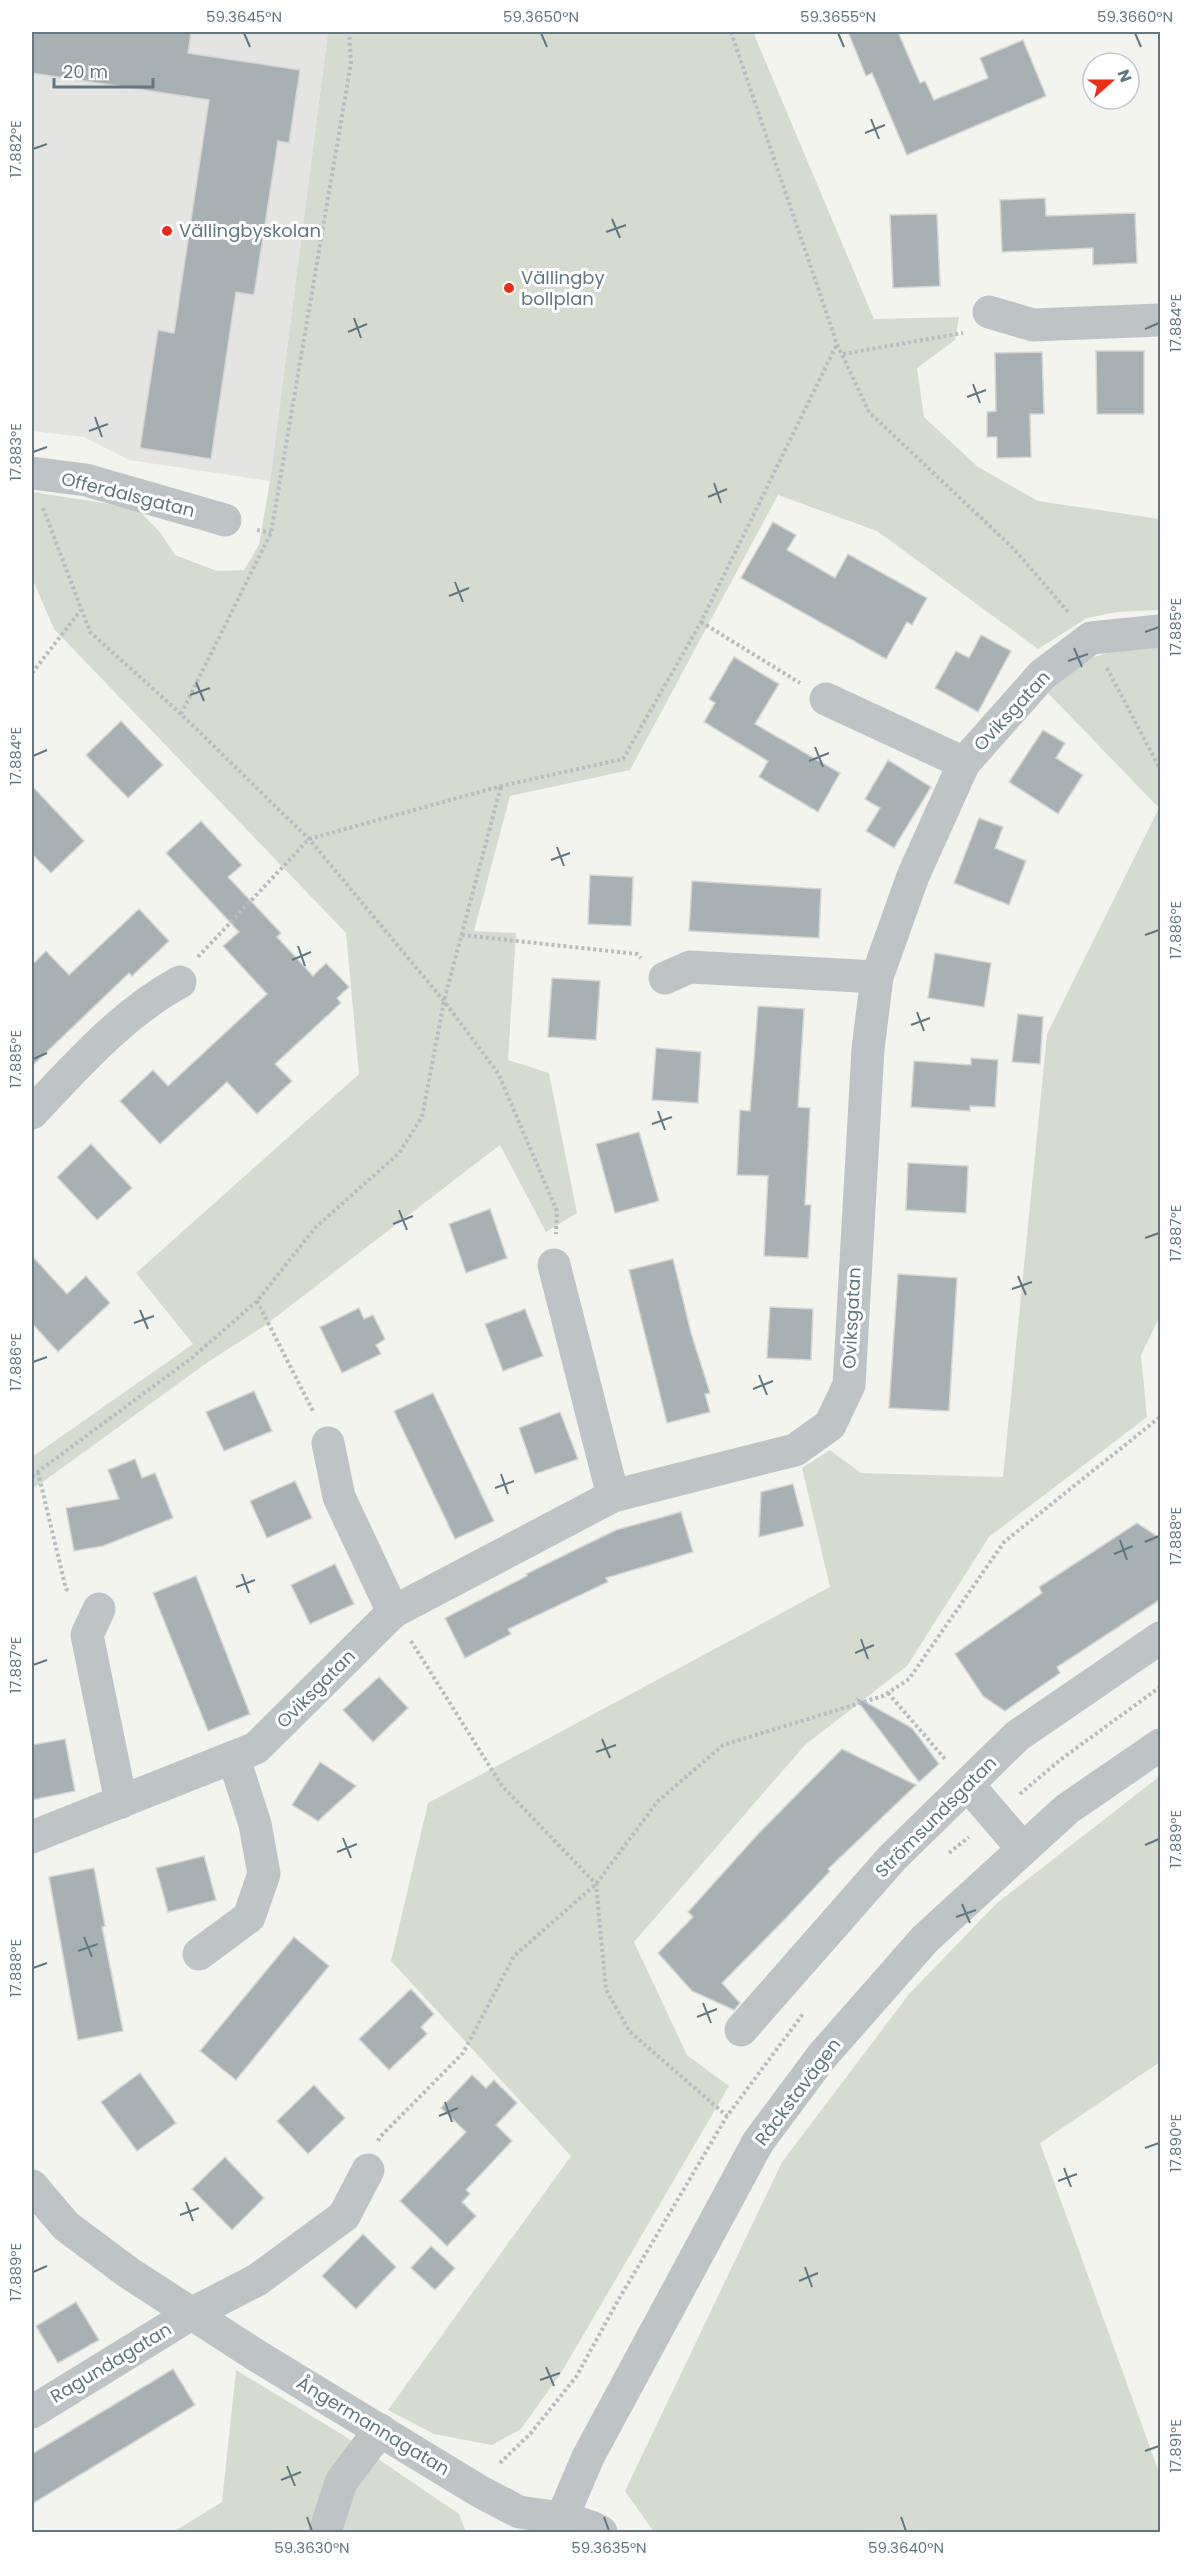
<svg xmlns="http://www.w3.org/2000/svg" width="1192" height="2564" viewBox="0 0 1192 2564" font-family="Poppins,sans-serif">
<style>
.built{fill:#e4e5e3}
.green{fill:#d6dbd0}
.building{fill:#a7b1b4;stroke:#d5d5d2;stroke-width:1.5}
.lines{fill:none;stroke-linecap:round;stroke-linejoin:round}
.path{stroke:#b8bcbe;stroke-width:4;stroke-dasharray:3 3;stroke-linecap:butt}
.minor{stroke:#bec4c6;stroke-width:33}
.ticks{fill:none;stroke:#617882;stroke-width:2}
.poi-dot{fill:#ed2c16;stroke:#fff;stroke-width:2}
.labels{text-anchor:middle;stroke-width:6;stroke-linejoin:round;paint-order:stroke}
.poi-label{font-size:18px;fill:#617882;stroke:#fff;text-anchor:start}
.street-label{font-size:18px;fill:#617882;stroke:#fff}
.neatline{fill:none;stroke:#617882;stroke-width:2}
.ticks-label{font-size:15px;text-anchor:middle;fill:#617882}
</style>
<rect width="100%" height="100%" fill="#f4f4ef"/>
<path class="built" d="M 32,32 L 328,32 L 270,481 L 129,460 L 84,437 L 32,431 Z"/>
<g class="green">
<path d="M 328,32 L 753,32 L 874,319 L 959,317 L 955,340 L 917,368 L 924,417 L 978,467 L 1038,501 L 1160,519 L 1160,610 L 1117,612 L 1087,618 L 1038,649 L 877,531 L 778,495 L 630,770 L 510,796 L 474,931 L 516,933 L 508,1060 L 549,1073 L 577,1213 L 546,1232 L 500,1145 L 264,1326 L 208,1362 L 40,1484 L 32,1488 L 32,1457 L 193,1344 L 136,1273 L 359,1074 L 346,933 L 54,629 L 32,578 L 32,492 L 136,508 L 160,532 L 175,555 L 217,571 L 244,570 L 259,545 L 270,481 Z"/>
<path d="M 1160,647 L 1160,1316 L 1141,1355 L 1147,1417 L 989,1537 L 907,1666 L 805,1745 L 634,1942 L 687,2055 L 729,2086 L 561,2373 L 521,2429 L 492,2445 L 434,2434 L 388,2410 L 571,2156 L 391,1961 L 428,1803 L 830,1587 L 802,1468 L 830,1450 L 861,1473 L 1003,1477 L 1047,1034 L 1159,808 L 1045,690 L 1088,659 L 1123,648 Z"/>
<path d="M 1160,1776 L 1160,2062 L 1040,2143 L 1160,2475 L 1160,2532 L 654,2532 L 625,2491 L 782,2162 L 910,1993 L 997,1903 Z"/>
<path d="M 236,2370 L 343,2435 L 459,2514 L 466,2532 L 173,2532 L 222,2502 Z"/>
</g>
<g class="building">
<path d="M 32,32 L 191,32 L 188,53 L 300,70 L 289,143 L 278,141 L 254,295 L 236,292 L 211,459 L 140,448 L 158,330 L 174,333 L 209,100 L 32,73 Z"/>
<path d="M 848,32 L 898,32 L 920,83 L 925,81 L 934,100 L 988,78 L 980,58 L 1023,40 L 1046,96 L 907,155 L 872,73 L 866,76 Z"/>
<path d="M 1045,198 L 1046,216 L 1135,213 L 1137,263 L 1093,265 L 1093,248 L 1002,252 L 1000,200 Z"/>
<path d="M 937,214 L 940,286 L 893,288 L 890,215 Z"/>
<path d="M 1096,351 L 1144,351 L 1144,414 L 1097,414 Z"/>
<path d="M 1042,352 L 1044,414 L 1030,414 L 1031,457 L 997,458 L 997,437 L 987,437 L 987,412 L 996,411 L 995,353 Z"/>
<path d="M 773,522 L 796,535 L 787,550 L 835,578 L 848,554 L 927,598 L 912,625 L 907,622 L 886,659 L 741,578 Z"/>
<path d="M 981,635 L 1011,651 L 978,712 L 935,688 L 956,651 L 969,658 Z"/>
<path d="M 734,657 L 779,684 L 755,724 L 840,773 L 818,812 L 759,777 L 768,761 L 704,722 L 715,703 L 709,699 Z"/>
<path d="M 121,721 L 163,765 L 128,798 L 86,755 Z"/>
<path d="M 1043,730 L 1065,743 L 1056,758 L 1083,775 L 1058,814 L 1009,782 Z"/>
<path d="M 888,760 L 931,787 L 894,848 L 866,831 L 880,808 L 865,799 Z"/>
<path d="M 32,786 L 84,841 L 51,873 L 32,854 Z"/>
<path d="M 979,818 L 1003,827 L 995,848 L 1026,861 L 1009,905 L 954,883 Z"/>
<path d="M 201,821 L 242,865 L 228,877 L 281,933 L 277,937 L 313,976 L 326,963 L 349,987 L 337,998 L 341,1003 L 275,1064 L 292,1081 L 257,1114 L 227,1082 L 160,1144 L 120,1101 L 153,1070 L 168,1086 L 267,994 L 223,946 L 239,932 L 166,853 Z"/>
<path d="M 590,875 L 633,877 L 631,926 L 588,924 Z"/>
<path d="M 692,881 L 821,889 L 819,938 L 689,931 Z"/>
<path d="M 139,909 L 169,941 L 132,976 L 129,973 L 32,1066 L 32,965 L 46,951 L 69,975 Z"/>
<path d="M 935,953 L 991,963 L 984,1007 L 928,998 Z"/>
<path d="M 552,978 L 600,981 L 596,1040 L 548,1037 Z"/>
<path d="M 758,1006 L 804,1009 L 798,1107 L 810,1108 L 805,1205 L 811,1205 L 808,1258 L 764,1256 L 768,1176 L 737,1175 L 740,1110 L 750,1111 Z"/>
<path d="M 1018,1014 L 1043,1017 L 1040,1064 L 1012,1062 Z"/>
<path d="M 656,1048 L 701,1052 L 698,1103 L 652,1100 Z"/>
<path d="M 971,1058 L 998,1060 L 995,1107 L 970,1106 L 970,1111 L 911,1107 L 914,1061 L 971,1065 Z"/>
<path d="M 639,1132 L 659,1201 L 615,1213 L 596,1144 Z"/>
<path d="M 91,1144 L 132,1188 L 97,1220 L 57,1177 Z"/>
<path d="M 908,1163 L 968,1166 L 966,1213 L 906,1210 Z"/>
<path d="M 490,1209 L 507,1258 L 466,1273 L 449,1224 Z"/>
<path d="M 32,1256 L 67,1294 L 86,1276 L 110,1303 L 58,1352 L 32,1323 Z"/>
<path d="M 673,1259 L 691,1333 L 710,1393 L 705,1394 L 710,1412 L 667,1423 L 629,1270 Z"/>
<path d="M 898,1274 L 957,1278 L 949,1411 L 889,1408 Z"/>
<path d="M 770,1307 L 813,1309 L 811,1360 L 767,1358 Z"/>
<path d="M 359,1308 L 364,1319 L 373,1315 L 385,1339 L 376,1345 L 381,1354 L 342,1373 L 320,1327 Z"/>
<path d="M 525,1309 L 543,1356 L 503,1371 L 485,1324 Z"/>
<path d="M 254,1391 L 272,1431 L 224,1451 L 206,1412 Z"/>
<path d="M 433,1393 L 494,1521 L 455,1539 L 394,1411 Z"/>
<path d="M 560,1412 L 578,1459 L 535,1474 L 519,1428 Z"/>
<path d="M 135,1459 L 142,1478 L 155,1473 L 173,1518 L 103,1546 L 74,1551 L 66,1508 L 119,1499 L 108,1470 Z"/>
<path d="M 295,1481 L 312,1518 L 267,1538 L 250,1501 Z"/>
<path d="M 793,1484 L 804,1526 L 759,1537 L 761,1492 Z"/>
<path d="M 681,1512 L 693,1552 L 606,1578 L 608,1582 L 508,1629 L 511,1634 L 465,1658 L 445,1618 L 527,1576 L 526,1574 L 616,1530 Z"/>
<path d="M 1137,1523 L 1161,1539 L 1161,1599 L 1057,1667 L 1060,1673 L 1005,1711 L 983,1696 L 955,1654 L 1042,1593 L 1039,1587 Z"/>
<path d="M 335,1564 L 354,1604 L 310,1624 L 291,1585 Z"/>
<path d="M 196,1576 L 250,1714 L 208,1731 L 153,1593 Z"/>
<path d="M 379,1677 L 408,1708 L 373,1742 L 343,1710 Z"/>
<path d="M 853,1695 L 912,1728 L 939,1764 L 919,1782 Z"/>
<path d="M 65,1739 L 75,1791 L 32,1800 L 32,1745 Z"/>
<path d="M 842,1749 L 916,1785 L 828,1869 L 830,1871 L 787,1917 L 722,1983 L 740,2003 L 734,2010 L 692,1991 L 658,1953 L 693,1917 L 688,1912 L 759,1833 Z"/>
<path d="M 320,1762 L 356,1786 L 318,1821 L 292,1805 Z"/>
<path d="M 204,1856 L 216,1900 L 168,1912 L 156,1868 Z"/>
<path d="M 94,1868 L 105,1926 L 102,1927 L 123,2031 L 78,2040 L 49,1877 Z"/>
<path d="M 294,1937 L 329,1966 L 236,2080 L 200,2051 Z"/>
<path d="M 411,1989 L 434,2014 L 421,2027 L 427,2034 L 389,2070 L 359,2039 Z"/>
<path d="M 140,2073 L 176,2123 L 137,2151 L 101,2102 Z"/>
<path d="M 472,2075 L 486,2088 L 494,2080 L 517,2103 L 496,2125 L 512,2141 L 466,2190 L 470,2194 L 462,2202 L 476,2216 L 447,2246 L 400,2201 L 466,2132 L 441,2108 Z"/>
<path d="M 314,2085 L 345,2118 L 308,2154 L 277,2121 Z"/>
<path d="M 225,2157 L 264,2198 L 232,2230 L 192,2189 Z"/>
<path d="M 363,2234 L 396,2267 L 356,2309 L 322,2276 Z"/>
<path d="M 431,2246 L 455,2268 L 435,2290 L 411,2268 Z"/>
<path d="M 76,2302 L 99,2340 L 58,2363 L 36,2326 Z"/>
<path d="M 173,2369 L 195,2405 L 32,2504 L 32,2454 Z"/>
</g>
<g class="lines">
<g class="path">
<path d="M 731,32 L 837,344 L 869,412 L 1014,549 L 1069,613"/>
<path d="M 843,354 L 963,333"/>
<path d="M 43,508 L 90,632 L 181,714 L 309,839 L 444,1001 L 498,1073 L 557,1211 L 556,1234"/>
<path d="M 257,530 L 271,533"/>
<path d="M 701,622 L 800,683"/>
<path d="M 1107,668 L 1160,769"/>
<path d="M 32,673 L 81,610"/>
<path d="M 181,714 L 271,533 L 351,63 L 349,32"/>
<path d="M 462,935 L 637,954 L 641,958"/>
<path d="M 198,957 L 309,839 L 501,786 L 623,759 L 701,622 L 837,344"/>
<path d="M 257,1301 L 314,1413"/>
<path d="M 38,1472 L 66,1589 L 71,1592"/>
<path d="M 32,1476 L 193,1357 L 257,1301 L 315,1228 L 399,1153 L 422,1117 L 444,1001 L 501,786"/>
<path d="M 411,1641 L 502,1786 L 596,1884 L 606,1990 L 630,2032 L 727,2116"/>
<path d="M 888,1693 L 946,1760"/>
<path d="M 1020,1794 L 1060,1760 L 1160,1687"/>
<path d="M 949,1853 L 969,1837"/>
<path d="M 378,2141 L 380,2137 L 463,2053 L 514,1956 L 596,1884 L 658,1801 L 723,1745 L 883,1696 L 909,1679 L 1004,1542 L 1160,1417"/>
<path d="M 500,2463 L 531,2433 L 576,2377 L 616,2304 L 727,2116 L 803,2014"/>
</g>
<g class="minor">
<path d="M 989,312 L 1033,325 L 1160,320"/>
<path d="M 32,473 L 86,480 L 225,520"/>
<path d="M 826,699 L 964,763"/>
<path d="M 665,978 L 690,967 L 877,977"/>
<path d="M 32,1113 C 76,1066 123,1013 180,982"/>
<path d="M 554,1265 L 613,1496"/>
<path d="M 328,1443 L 339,1497 L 393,1612"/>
<path d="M 99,1609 L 87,1635 L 121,1802"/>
<path d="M 968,1785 L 1023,1849"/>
<path d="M 32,1837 L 256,1748 L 393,1612 L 613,1496 L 795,1450 L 830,1425 L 849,1385 L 868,1049 L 877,977 L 913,876 L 964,763 L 1042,675 L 1091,638 L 1160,631"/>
<path d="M 199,1954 L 249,1917 L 264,1874 L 255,1824 L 234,1759"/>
<path d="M 741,2030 L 893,1857 L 1017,1736 L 1160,1638"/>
<path d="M 32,2186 L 66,2226 L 129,2273 L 254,2354 L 479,2491 L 519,2512 L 562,2518 L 591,2527 L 601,2532"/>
<path d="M 32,2412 L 191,2314 L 257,2280 L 344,2216 L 368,2170"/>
<path d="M 325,2532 L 341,2482 L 380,2430"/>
<path d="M 556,2532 L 588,2457 L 758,2142 L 822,2056 L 925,1939 L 1067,1809 L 1160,1745"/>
</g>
</g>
<path class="ticks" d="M 244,33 L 250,47M 541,33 L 547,47M 838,33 L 844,47M 1135,33 L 1141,47M 871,119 L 879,139M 865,133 L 885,125M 33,149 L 47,144M 612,219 L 620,238M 606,232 L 626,225M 354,318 L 361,338M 1145,329 L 1159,323M 348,332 L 367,324M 973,384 L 980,403M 967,397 L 986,390M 95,417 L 102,437M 89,431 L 108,424M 33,452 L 47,447M 714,483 L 721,503M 708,497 L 727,489M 455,582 L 463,602M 449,596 L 469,588M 1145,632 L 1159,627M 1074,648 L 1082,667M 1068,661 L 1088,654M 196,682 L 204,701M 190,695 L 210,688M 815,747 L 823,767M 33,756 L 47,750M 809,761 L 829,753M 557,847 L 564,866M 551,860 L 570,853M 1145,935 L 1159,930M 298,946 L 305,966M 292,960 L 311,952M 917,1012 L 924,1031M 911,1025 L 930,1018M 33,1059 L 47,1053M 658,1111 L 665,1130M 652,1124 L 672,1117M 399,1210 L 407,1230M 393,1224 L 413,1216M 1145,1238 L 1159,1233M 1018,1276 L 1026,1295M 1012,1289 L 1032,1282M 140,1310 L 148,1329M 134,1323 L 154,1316M 33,1362 L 47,1357M 759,1375 L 767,1395M 753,1389 L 773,1381M 501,1474 L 508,1494M 495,1488 L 514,1481M 1120,1540 L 1127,1560M 1145,1542 L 1159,1536M 1114,1554 L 1133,1546M 242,1574 L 249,1593M 236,1587 L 255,1580M 861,1639 L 868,1659M 855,1653 L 874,1645M 33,1665 L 47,1660M 602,1739 L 610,1758M 596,1752 L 616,1745M 343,1838 L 351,1858M 1145,1845 L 1159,1839M 337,1852 L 357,1844M 962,1904 L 970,1923M 956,1917 L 976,1910M 84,1937 L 92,1957M 78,1951 L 98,1944M 33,1968 L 47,1963M 703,2003 L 711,2023M 697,2017 L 717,2009M 445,2102 L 452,2122M 439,2116 L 458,2108M 1145,2148 L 1159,2143M 1064,2168 L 1071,2187M 1058,2181 L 1077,2174M 186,2202 L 193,2221M 180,2215 L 199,2208M 805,2267 L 812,2287M 33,2272 L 47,2266M 799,2281 L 818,2273M 546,2367 L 554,2386M 540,2380 L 560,2373M 1145,2451 L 1159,2446M 287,2466 L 295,2486M 281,2480 L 301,2472M 307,2517 L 312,2531M 604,2517 L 609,2531M 901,2517 L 906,2531"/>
<g class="poi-dot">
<circle cx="167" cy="231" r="6"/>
<circle cx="509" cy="288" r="6"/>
</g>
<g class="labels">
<g class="poi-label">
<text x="179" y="237">Vällingbyskolan</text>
<text x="521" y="284">Vällingby<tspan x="521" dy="21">bollplan</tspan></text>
</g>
<g class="street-label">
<text transform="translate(128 495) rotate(14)" y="6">Offerdalsgatan</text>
<text transform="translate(1012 711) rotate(-47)" y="6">Oviksgatan</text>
<text transform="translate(852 1318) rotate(-87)" y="6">Oviksgatan</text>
<text transform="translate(316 1689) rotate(-45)" y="6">Oviksgatan</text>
<text transform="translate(936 1817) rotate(-45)" y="6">Strömsundsgatan</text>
<text transform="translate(798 2092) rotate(-53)" y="6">Råckstavägen</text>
<text transform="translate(111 2363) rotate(-31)" y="6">Ragundagatan</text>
<text transform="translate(373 2426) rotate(31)" y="6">Ångermannagatan</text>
</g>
</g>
<rect width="1192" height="2564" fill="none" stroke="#ffffff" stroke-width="66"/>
<g transform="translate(1111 81) rotate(69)"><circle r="28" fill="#ffffff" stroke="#c0c9cd" stroke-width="1.5"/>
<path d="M0-4.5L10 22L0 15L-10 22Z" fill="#ed2c16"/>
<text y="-9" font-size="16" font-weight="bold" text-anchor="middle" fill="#617882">N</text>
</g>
<path d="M54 78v9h99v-9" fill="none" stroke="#617882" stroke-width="3"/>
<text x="63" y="78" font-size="18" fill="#617882" stroke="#ffffff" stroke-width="4.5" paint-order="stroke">20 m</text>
<rect x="33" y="33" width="1126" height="2498" class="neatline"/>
<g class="ticks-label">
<text x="244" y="22">59.3645°N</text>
<text x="541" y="22">59.3650°N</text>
<text x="838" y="22">59.3655°N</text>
<text x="1135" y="22">59.3660°N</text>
<text transform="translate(16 149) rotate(-90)" y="5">17.882°E</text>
<text transform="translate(1176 323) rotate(-90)" y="5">17.884°E</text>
<text transform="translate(16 452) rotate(-90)" y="5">17.883°E</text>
<text transform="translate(1176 627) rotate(-90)" y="5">17.885°E</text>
<text transform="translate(16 756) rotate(-90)" y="5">17.884°E</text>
<text transform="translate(1176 930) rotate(-90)" y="5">17.886°E</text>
<text transform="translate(16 1059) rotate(-90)" y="5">17.885°E</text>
<text transform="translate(1176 1233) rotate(-90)" y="5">17.887°E</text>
<text transform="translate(16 1362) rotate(-90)" y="5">17.886°E</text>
<text transform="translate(1176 1536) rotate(-90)" y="5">17.888°E</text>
<text transform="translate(16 1665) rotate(-90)" y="5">17.887°E</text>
<text transform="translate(1176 1839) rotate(-90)" y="5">17.889°E</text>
<text transform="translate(16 1968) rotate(-90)" y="5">17.888°E</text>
<text transform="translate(1176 2143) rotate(-90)" y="5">17.890°E</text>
<text transform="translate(16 2272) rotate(-90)" y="5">17.889°E</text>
<text transform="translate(1176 2446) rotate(-90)" y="5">17.891°E</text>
<text x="312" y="2553">59.3630°N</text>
<text x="609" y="2553">59.3635°N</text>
<text x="906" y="2553">59.3640°N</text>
</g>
</svg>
